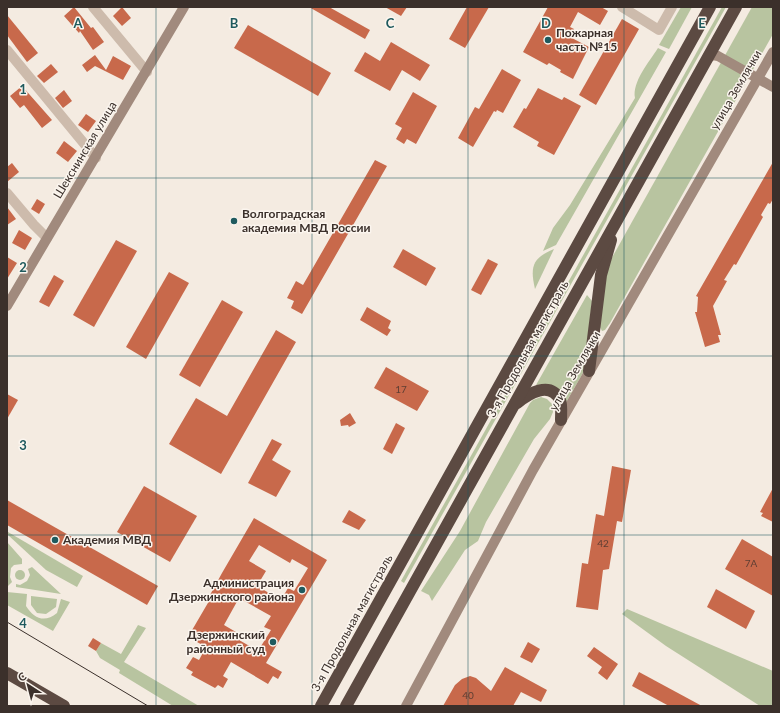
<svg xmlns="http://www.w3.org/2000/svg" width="780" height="713" viewBox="0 0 780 713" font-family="Lato,sans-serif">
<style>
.green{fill:#b8c4a0}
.building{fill:#c8694b;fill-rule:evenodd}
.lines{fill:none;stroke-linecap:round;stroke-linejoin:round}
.street{stroke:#cdbbac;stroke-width:10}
.secondary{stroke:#a18a7d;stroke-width:10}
.highway{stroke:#5c4a42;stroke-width:12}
.tram{stroke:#3b302b;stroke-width:1}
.grid{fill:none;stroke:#1f5a5e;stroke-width:1;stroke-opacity:0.55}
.poi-dot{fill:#1f5a5e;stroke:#fbf5ee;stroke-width:1.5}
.labels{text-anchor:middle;stroke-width:3;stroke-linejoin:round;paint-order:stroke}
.number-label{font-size:10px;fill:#5e3e33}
.poi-label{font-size:12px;font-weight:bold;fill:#3b302b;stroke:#fbf5ee;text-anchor:start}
.street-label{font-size:12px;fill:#3b302b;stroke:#fbf5ee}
.grid-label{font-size:13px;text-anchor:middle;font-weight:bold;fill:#1f5a5e;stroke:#fbf5ee;stroke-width:3;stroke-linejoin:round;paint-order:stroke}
</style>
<rect width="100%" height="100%" fill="#f4ebe1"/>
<g class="green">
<path d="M 681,7 L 692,7 L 669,49 L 659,45 Z"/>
<path d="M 722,7 L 726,7 L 404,583 L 401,581 Z"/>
<path d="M 752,7 L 773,7 L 773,34 L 610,323 L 605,330 L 602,331 L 600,327 L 606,270 L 609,263 Z"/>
<path d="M 658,48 L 666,52 L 556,245 L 543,251 L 553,228 L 570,205 L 635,98 C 632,82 649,62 658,48 Z"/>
<path d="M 554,249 L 535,289 C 530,267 532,258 554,249 Z"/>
<path d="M 587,295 L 592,301 L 585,364 L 583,373 L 565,404 C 556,392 553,382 536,385 Z"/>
<path d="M 541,397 L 547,399 L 552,404 L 553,412 L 550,419 L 534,439 L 486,522 L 478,541 L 465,550 L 432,601 L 429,595 L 421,591 L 460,531 L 530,403 L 533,400 Z"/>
<path d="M 8,532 L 83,576 L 77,587 L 46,570 L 8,535 Z"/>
<path d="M 7,542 L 22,559 L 22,564 L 14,565 L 11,568 L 10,577 L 12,582 L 8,586 L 7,586 Z"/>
<path d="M 32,567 L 61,594 L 16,587 L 16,584 L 20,585 L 27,581 L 30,575 L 28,569 Z"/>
<circle cx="20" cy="575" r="5"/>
<path d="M 7,592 L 27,594 L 26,606 C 34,619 45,623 57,613 L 61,599 L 70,602 L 53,631 L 7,605 Z"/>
<path d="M 31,596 L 57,599 L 56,607 L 46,614 L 37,613 L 31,605 Z"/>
<path d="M 627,609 L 773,671 L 773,706 L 760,706 L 666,646 L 622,614 Z"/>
<path d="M 138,625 L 146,628 L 124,662 L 199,706 L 173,706 L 119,673 L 120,670 L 100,658 L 96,651 L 101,643 L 121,654 Z"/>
</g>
<g class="building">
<path d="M 74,7 L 91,28 L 93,27 L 104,42 L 93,50 L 80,31 L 79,33 L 64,16 Z"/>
<path d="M 122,7 L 131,18 L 122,26 L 113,16 Z"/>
<path d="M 309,7 L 329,7 L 370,30 L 365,39 Z"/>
<path d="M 385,7 L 407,7 L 401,16 Z"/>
<path d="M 467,7 L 489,7 L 465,48 L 449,39 Z"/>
<path d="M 548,7 L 601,7 L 608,11 L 600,25 L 578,12 L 570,27 L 574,29 L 570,37 L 589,47 L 573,79 L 560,72 L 561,70 L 549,63 L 547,65 L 523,52 Z"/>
<path d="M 7,15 L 38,53 L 27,62 L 7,35 Z"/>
<path d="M 622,19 L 639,29 L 596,105 L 579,95 Z"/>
<path d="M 248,25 L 331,73 L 318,96 L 234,48 Z"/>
<path d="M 391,42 L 430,65 L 420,81 L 402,70 L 390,91 L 354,71 L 365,52 L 380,61 Z"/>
<path d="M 95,55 L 106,70 L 113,56 L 131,66 L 123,80 L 95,66 L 87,72 L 82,65 Z"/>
<path d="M 51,64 L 58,72 L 44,83 L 37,76 Z"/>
<path d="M 502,69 L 521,80 L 503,113 L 497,110 L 496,112 L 494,111 L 473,147 L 458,138 L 475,107 L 479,109 Z"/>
<path d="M 22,86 L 52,120 L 42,128 L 24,105 L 20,108 L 10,96 Z"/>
<path d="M 538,88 L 562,100 L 564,97 L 581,106 L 554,155 L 537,146 L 539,142 L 513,127 L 524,108 L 526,109 Z"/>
<path d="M 64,90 L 72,101 L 63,108 L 55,98 Z"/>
<path d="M 413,92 L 437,106 L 416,144 L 407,139 L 404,144 L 396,139 L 402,128 L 395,124 Z"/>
<path d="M 86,114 L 96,121 L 88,132 L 78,125 Z"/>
<path d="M 64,141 L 77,151 L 68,162 L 56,153 Z"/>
<path d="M 375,160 L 387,166 L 302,314 L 291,308 L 294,301 L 287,298 L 296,281 L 303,285 Z"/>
<path d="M 773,162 L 773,199 L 770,204 L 768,203 L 761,215 L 763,217 L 736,265 L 734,264 L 724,280 L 727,281 L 713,306 L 721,335 L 718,335 L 720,342 L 705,347 L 695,312 L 697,312 L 698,297 L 696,296 Z"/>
<path d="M 12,163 L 19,172 L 7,182 L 7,167 Z"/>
<path d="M 37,199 L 45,204 L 39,214 L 31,209 Z"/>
<path d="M 7,207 L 16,219 L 7,225 Z"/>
<path d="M 19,230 L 32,238 L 25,250 L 12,243 Z"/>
<path d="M 116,240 L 137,251 L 94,327 L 73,315 Z"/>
<path d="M 403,249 L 436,268 L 426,286 L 393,267 Z"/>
<path d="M 7,257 L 17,263 L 7,279 Z"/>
<path d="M 488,259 L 498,264 L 481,295 L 471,290 Z"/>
<path d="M 169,272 L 189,283 L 146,359 L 126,347 Z"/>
<path d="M 54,275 L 64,281 L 49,307 L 39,302 Z"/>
<path d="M 222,300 L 243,312 L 200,387 L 179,375 Z"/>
<path d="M 367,307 L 391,321 L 388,328 L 391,330 L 387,336 L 360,320 Z"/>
<path d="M 276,330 L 296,342 L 221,474 L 169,444 L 196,398 L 227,416 Z"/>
<path d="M 386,367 L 429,391 L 417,411 L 374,388 Z"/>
<path d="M 7,394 L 18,400 L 7,419 Z"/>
<path d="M 350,413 L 356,423 L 349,427 L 348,425 L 341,426 L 340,420 Z"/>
<path d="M 396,423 L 405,428 L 392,454 L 383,449 Z"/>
<path d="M 272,439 L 282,444 L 272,460 L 291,471 L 276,497 L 248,483 Z"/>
<path d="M 612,466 L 631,470 L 622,522 L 617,521 L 609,569 L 603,570 L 598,610 L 576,607 L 582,563 L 588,564 L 596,514 L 604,516 Z"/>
<path d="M 144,486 L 197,516 L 170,562 L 117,532 Z"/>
<path d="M 773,488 L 773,522 L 761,516 L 763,513 L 760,512 Z"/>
<path d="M 7,500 L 158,586 L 147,605 L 7,525 Z"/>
<path d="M 349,510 L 366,520 L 359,530 L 342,522 Z"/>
<path d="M 254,518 L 327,560 L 266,663 L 282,672 L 278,679 L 273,676 L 268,684 L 231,662 L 223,676 L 228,679 L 223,688 L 218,685 L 215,688 L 191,675 L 193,672 L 186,668 L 193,657 L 199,660 L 206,647 L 188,637 L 212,596 L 210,595 L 222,573 ZM 259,545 L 290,563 L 292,559 L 308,568 L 294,591 L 288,588 L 281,600 L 257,586 L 266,571 L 249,561 ZM 239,598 L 271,616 L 264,627 L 271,630 L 258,651 L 239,640 L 241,635 L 224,625 Z"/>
<path d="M 742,539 L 773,557 L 773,596 L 725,569 Z"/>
<path d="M 716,589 L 755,611 L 746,629 L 707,607 Z"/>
<path d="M 93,638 L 101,643 L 96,651 L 88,646 Z"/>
<path d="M 528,642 L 540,649 L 532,663 L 520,657 Z"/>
<path d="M 594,647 L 618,664 L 607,680 L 598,673 L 602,667 L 587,656 Z"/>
<path d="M 505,667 L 547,690 L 541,702 L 521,692 L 513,706 L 443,706 L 455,685 L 462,679 L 470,676 L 476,678 L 491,691 Z"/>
<path d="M 639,672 L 702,706 L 669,706 L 632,686 Z"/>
</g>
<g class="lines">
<g class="street">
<path d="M 93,7 L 147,72"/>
<path d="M 622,7 L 659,30 L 672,7"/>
<path d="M 7,50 L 96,158"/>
<path d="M 7,193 L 34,225 L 47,238"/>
</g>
<g class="secondary">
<path d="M 708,58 L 713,55 L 718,56 L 773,87"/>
<path d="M 7,306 L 184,7"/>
<path d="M 406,706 L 533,470 L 773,52"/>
</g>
<g class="highway">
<path d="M 589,371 L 601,275 L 611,240"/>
<path d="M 517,403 C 528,394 550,380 560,400 C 562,405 561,414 561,420"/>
<path d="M 7,673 L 64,706"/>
<path d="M 321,706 L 710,7"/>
<path d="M 346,706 L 736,7"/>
</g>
<path class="tram" d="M 7,622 L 148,706"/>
</g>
<path class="grid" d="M 156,7 L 156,706M 312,7 L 312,706M 468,7 L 468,706M 624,7 L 624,706M 7,178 L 773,178M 7,356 L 773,356M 7,535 L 773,535"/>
<g class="poi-dot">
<circle cx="548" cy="40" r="4"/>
<circle cx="234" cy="221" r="4"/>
<circle cx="55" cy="540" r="4"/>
<circle cx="302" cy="590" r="4"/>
<circle cx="273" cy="642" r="4"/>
</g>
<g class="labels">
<g class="number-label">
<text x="401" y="393">17</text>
<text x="603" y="547">42</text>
<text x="751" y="567">7А</text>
<text x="468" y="699">40</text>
</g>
<g class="poi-label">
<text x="556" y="37">Пожарная<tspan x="556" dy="14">часть №15</tspan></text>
<text x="242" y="218">Волгоградская<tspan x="242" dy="14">академия МВД России</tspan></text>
<text x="63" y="544">Академия МВД</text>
<text x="294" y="587" text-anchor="end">Администрация<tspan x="294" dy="14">Дзержинского района</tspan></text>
<text x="265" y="639" text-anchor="end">Дзержинский<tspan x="265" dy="14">районный суд</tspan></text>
</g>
<g class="street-label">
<text transform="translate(736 90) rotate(-60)" y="4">улица Землячки</text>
<text transform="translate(85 150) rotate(-59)" y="4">Шекснинская улица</text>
<text transform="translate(528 349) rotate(-61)" y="4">3-я Продольная магистраль</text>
<text transform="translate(575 371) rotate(-60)" y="4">улица Землячки</text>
<text transform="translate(352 623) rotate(-61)" y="4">3-я Продольная магистраль</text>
</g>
</g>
<g class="grid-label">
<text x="78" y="28">A</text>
<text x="234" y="28">B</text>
<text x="390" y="28">C</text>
<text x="546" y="28">D</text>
<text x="702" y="28">E</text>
<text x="23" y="94">1</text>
<text x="23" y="272">2</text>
<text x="23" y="450">3</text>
<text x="23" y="628">4</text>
</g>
<rect width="780" height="713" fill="none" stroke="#3b302b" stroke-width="16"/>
<g transform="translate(28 685) rotate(324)" stroke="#fbf5ee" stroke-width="3" paint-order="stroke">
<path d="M0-3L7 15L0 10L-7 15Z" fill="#3b302b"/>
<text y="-6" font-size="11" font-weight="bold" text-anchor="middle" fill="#3b302b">С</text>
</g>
</svg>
